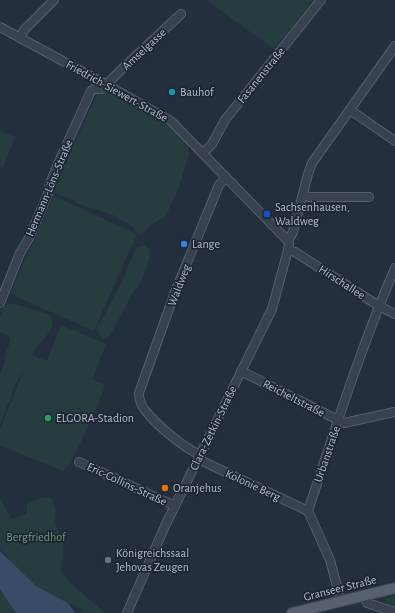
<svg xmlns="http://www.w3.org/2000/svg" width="395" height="613" viewBox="0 0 395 613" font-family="'Alegreya Sans',sans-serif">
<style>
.green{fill:#263c3f}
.water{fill:#394c67}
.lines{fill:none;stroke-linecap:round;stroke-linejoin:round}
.minor-casing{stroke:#565f6c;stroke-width:10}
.major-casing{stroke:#414a57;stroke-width:12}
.minor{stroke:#38414e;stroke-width:8}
.major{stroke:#56606e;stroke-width:10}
.culture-dot{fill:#0f9aa8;stroke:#1d2633;stroke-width:1.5}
.transit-dot{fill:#1a4fb4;stroke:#1d2633;stroke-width:1.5}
.shop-dot{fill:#3f7fe0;stroke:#1d2633;stroke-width:1.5}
.leisure-dot{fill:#2e9e5b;stroke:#1d2633;stroke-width:1.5}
.food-dot{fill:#e8710a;stroke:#1d2633;stroke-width:1.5}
.worship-dot{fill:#6b7280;stroke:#1d2633;stroke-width:1.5}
.labels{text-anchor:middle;stroke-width:3.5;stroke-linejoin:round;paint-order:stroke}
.street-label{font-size:12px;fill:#b4bcc9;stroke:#1d2633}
.poi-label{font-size:12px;fill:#b4bcc9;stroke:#1d2633;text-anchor:start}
.park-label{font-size:12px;fill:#6b9a76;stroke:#1d2633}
</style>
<rect width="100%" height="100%" fill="#242f3e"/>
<g class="green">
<path d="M 206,0 L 314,0 L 274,49 Z"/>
<path d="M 107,90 L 163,120 L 188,144 L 189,154 L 180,184 L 166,216 L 151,225 L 141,235 L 136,232 L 132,226 L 113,215 L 78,204 L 73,200 L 52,192 L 97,94 Z"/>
<path d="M 0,131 L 15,137 L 3,168 L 0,167 Z"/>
<path d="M 54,196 L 137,234 L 94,331 L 10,294 Z"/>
<path d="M 145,245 L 150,251 L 149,260 L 139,286 L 133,292 L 110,336 L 103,339 L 99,335 L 97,327 L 104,316 L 115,294 L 122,282 L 131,259 L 137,247 Z"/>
<path d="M 11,303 C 25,308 38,310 51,315 C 59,331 37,341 32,355 L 47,361 L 61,325 L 106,344 L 92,379 L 105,385 L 97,407 L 71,463 L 63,471 L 0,445 L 0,429 L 24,370 L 14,386 L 11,399 L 8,404 L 0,425 L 0,375 C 4,368 4,361 6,353 C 7,347 11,344 10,338 L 6,334 L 0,332 L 0,316 L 4,306 Z"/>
<path d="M 0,497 L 7,512 L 10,516 L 8,519 L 15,518 L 27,514 L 27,504 C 32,500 44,497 51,498 L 56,508 L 55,522 L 64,547 L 61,570 L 66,579 L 105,613 L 83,613 L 74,605 L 68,603 L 17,576 L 9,558 L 0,549 Z"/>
<path d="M 0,589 L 16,613 L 0,613 Z"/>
<path d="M 395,596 L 395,607 L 389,605 L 384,601 L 387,598 Z"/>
</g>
<path class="water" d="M 0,551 L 36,586 L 68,603 L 75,613 L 16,613 L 0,589 Z"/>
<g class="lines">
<g class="minor-casing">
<g id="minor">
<path d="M 0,27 L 107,85 L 171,121 L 288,241"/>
<path d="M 20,38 L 24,30 L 54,0"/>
<path d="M 350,110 L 395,141"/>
<path d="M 203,153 L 212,144 L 225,120 L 321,0"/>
<path d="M 303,195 L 309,197 L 369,197"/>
<path d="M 288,241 L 293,232 L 308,174 L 312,163 L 395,46"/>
<path d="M 288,250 L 295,252 L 379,306 L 395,314"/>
<path d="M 0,303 L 20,253 L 29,238 L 48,194 L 49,186 L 57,166 L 91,91 L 94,89 L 102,89 L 123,68 L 181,14"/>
<path d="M 241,371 L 344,423 L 395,412"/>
<path d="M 200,455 C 183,447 156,425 145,410 C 141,405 139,399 139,393 L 175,292 L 219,185 L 226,177"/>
<path d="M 198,459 L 308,511"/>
<path d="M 79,462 L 175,506"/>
<path d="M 364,595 L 367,603 L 395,612"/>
<path d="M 341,601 L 330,560 L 308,511 C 335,429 361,347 395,268"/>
<path d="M 127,613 L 165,526 L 272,309 L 288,250 L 289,244 L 288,241"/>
</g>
</g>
<g class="major-casing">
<path id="major" d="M 292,613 L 395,588"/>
</g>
<use href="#minor" class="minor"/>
<use href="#major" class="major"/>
</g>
<circle class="culture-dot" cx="172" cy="92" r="4"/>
<rect class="transit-dot" x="263" y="210" width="8" height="8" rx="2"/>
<circle class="shop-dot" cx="184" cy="244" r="4"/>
<circle class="leisure-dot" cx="48" cy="418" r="4"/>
<circle class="food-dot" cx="165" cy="488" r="4"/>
<circle class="worship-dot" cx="108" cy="560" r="4"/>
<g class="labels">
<g class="street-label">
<text transform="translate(144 49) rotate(-43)" y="4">Amselgasse</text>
<text transform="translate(261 75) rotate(-51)" y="4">Fasanenstraße</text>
<text transform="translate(117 91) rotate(29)" y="4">Friedrich-Siewert-Straße</text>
<text transform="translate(49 188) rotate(-67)" y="4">Hermann-Löns-Straße</text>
<text transform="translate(342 282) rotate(33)" y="4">Hirschallee</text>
<text transform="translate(179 285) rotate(-69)" y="4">Waldweg</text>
<text transform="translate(294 398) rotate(27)" y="4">Reicheltstraße</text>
<text transform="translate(213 428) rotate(-64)" y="4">Clara-Zetkin-Straße</text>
<text transform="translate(327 454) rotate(-71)" y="4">Urbanstraße</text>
<text transform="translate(127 484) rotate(25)" y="4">Eric-Collins-Straße</text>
<text transform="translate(253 485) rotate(25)" y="4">Kolonie Berg</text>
<text transform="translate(340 588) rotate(-14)" y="4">Granseer Straße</text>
</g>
<g class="poi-label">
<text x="180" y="96">Bauhof</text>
<text x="275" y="211">Sachsenhausen,<tspan x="275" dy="14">Waldweg</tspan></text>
<text x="192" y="248">Lange</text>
<text x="56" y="422">ELGORA-Stadion</text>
<text x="173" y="492">Oranjehus</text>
<text x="116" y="557">Königreichssaal<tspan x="116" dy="14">Jehovas Zeugen</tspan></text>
</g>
<g class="park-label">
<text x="36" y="541">Bergfriedhof</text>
</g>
</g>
</svg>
